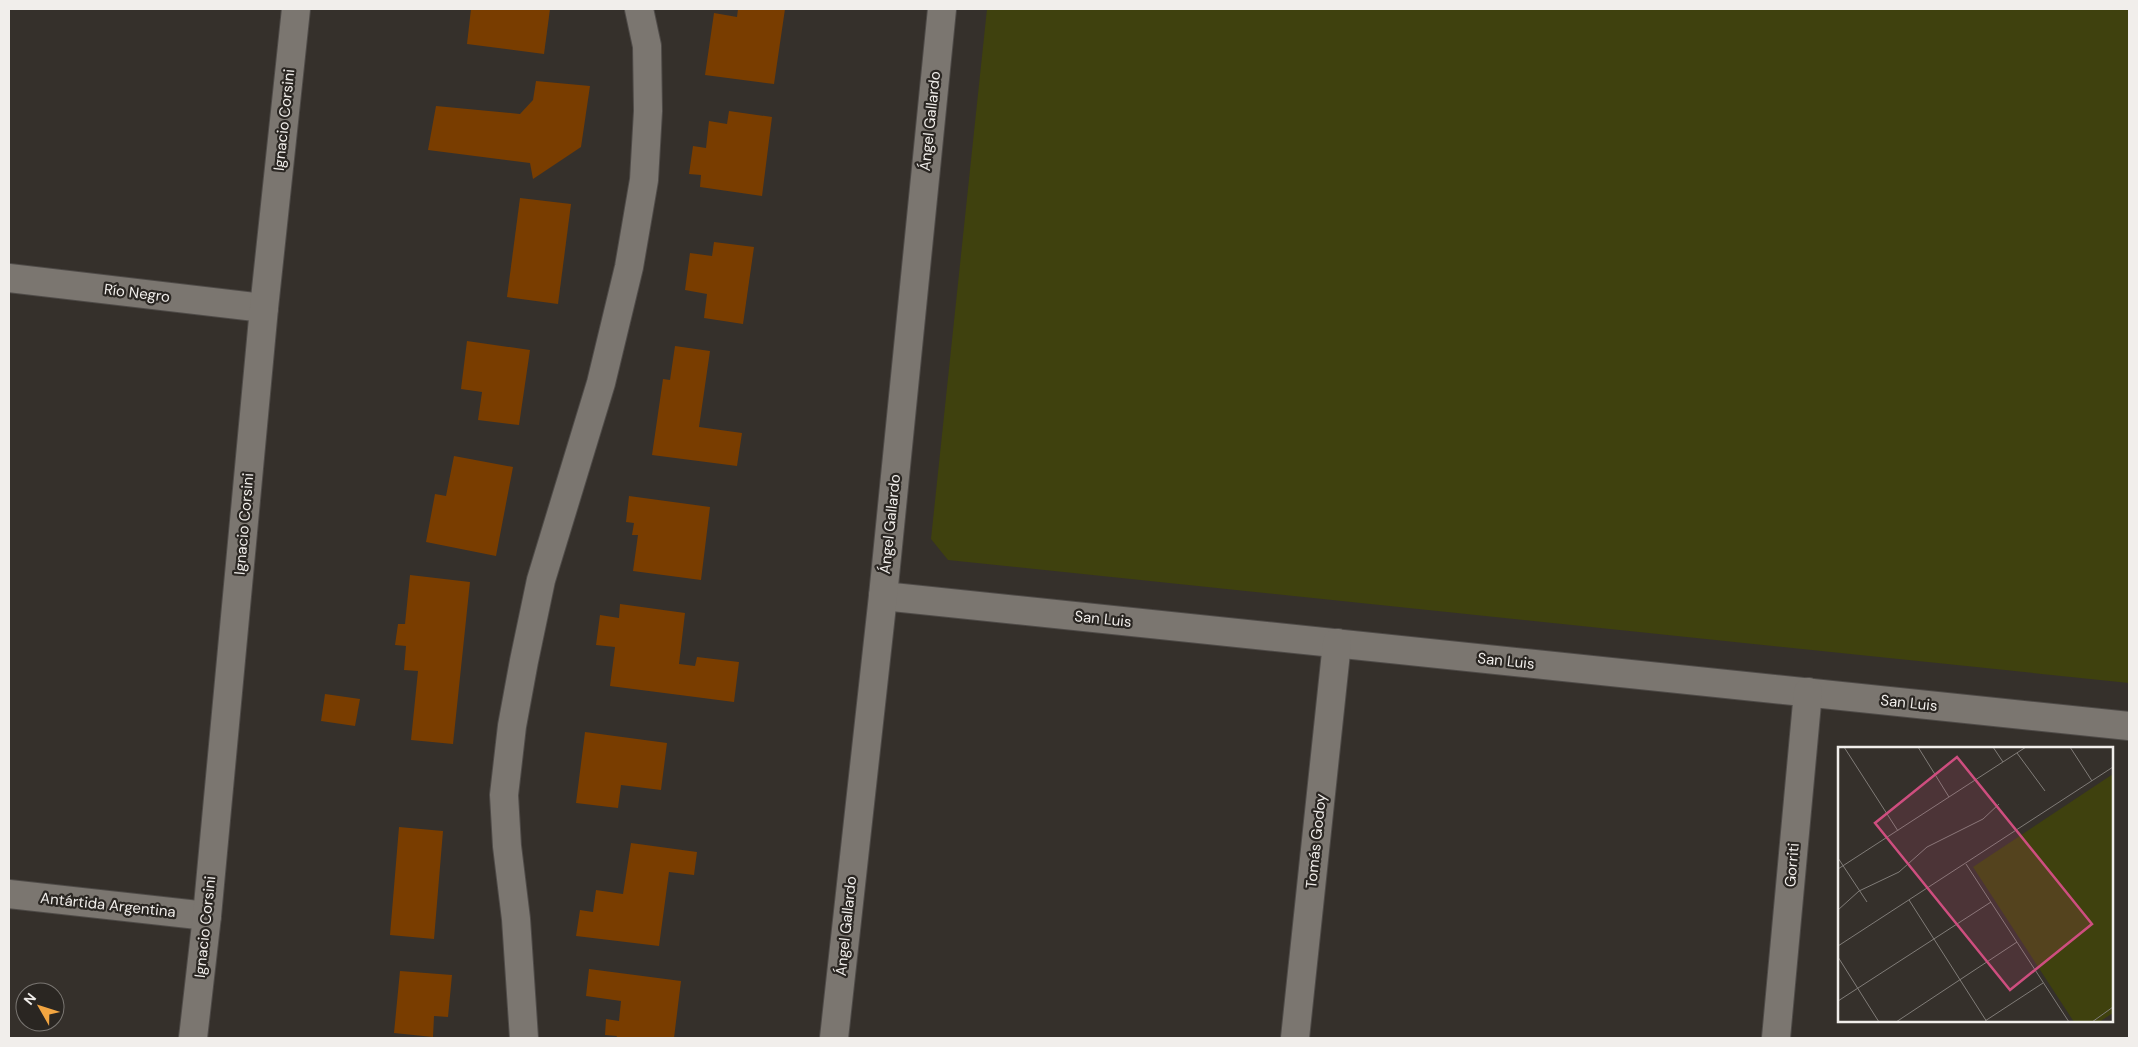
<svg xmlns="http://www.w3.org/2000/svg" width="2138" height="1047" viewBox="0 0 2138 1047" font-family="'DM Sans',sans-serif">
<style>
.green{fill:#3f410e}
.building{fill:#793d00}
.lines{fill:none;stroke-linecap:round;stroke-linejoin:round}
.minor-casing{stroke:#4f4b48;stroke-width:30}
.minor{stroke:#7b7670;stroke-width:28}
.labels{text-anchor:middle;stroke-width:4.5;stroke-linejoin:round;paint-order:stroke}
.street-label{font-size:15px;fill:#f1eeeb;stroke:#2a2622}
.inset-road{fill:none;stroke:#807c78;stroke-width:1}
.view{fill:#ce4e7f;fill-opacity:0.15;stroke:#ce4e7f;stroke-width:2.5}
.inset-edge{fill:none;stroke:#f1eeeb;stroke-width:2.5}
</style>
<rect width="100%" height="100%" fill="#35302b"/>
<path class="green" d="M 987,9 L 2129,9 L 2129,683 L 948,560 L 931,539 Z"/>
<g class="building">
<path d="M 471,9 L 550,9 L 544,54 L 467,44 Z"/>
<path d="M 738,9 L 785,9 L 774,84 L 705,75 L 714,13 L 737,17 Z"/>
<path d="M 536,81 L 590,86 L 581,147 L 533,179 L 530,163 L 428,150 L 436,106 L 520,114 L 533,100 Z"/>
<path d="M 729,111 L 772,117 L 762,196 L 700,187 L 701,175 L 689,174 L 693,146 L 706,148 L 709,121 L 727,124 Z"/>
<path d="M 520,198 L 571,204 L 558,304 L 507,297 Z"/>
<path d="M 714,242 L 754,247 L 743,324 L 704,318 L 707,294 L 685,290 L 690,253 L 712,256 Z"/>
<path d="M 467,341 L 530,350 L 519,425 L 478,420 L 482,392 L 461,389 Z"/>
<path d="M 675,346 L 710,351 L 699,427 L 742,433 L 737,466 L 652,455 L 663,379 L 670,380 Z"/>
<path d="M 454,456 L 513,467 L 496,556 L 426,542 L 435,494 L 446,496 Z"/>
<path d="M 629,496 L 710,507 L 701,580 L 633,571 L 638,535 L 632,535 L 634,523 L 626,522 Z"/>
<path d="M 410,575 L 470,582 L 453,744 L 411,740 L 418,671 L 404,670 L 406,646 L 395,645 L 398,624 L 405,624 Z"/>
<path d="M 620,604 L 685,613 L 679,664 L 695,666 L 697,657 L 739,662 L 734,702 L 610,686 L 615,647 L 596,645 L 600,615 L 619,618 Z"/>
<path d="M 325,694 L 360,699 L 355,726 L 321,721 Z"/>
<path d="M 585,732 L 667,743 L 661,790 L 621,785 L 618,808 L 576,803 Z"/>
<path d="M 399,827 L 443,831 L 434,939 L 390,935 Z"/>
<path d="M 631,843 L 697,852 L 694,875 L 669,872 L 659,946 L 576,936 L 580,910 L 593,912 L 596,890 L 623,894 Z"/>
<path d="M 589,969 L 681,981 L 674,1038 L 616,1038 L 617,1036 L 605,1035 L 606,1019 L 619,1021 L 621,1001 L 586,996 Z"/>
<path d="M 400,971 L 452,975 L 448,1017 L 434,1016 L 433,1037 L 394,1033 Z"/>
</g>
<g class="lines">
<g class="minor-casing">
<g id="minor">
<path d="M 9,278 L 264,308"/>
<path d="M 883,596 L 2129,726"/>
<path d="M 9,894 L 207,916"/>
<path d="M 193,1038 L 207,916 L 264,308 L 296,9"/>
<path d="M 524,1038 L 516,919 L 507,846 L 504,795 L 512,726 L 524,661 L 541,580 L 601,383 L 629,267 L 644,180 L 648,111 L 647,46 L 639,9"/>
<path d="M 834,1038 L 883,596 L 942,9"/>
<path d="M 1295,1038 L 1337,643"/>
<path d="M 1776,1038 L 1808,692"/>
</g>
</g>
<use href="#minor" class="minor"/>
</g>
<g class="labels">
<g class="street-label">
<text transform="translate(284 120) rotate(-84)" y="5">Ignacio Corsini</text>
<text transform="translate(930 121) rotate(-84)" y="5">Ángel Gallardo</text>
<text transform="translate(137 293) rotate(7)" y="5">Río Negro</text>
<text transform="translate(244 524) rotate(-85)" y="5">Ignacio Corsini</text>
<text transform="translate(890 524) rotate(-84)" y="5">Ángel Gallardo</text>
<text transform="translate(1103 619) rotate(6)" y="5">San Luis</text>
<text transform="translate(1506 661) rotate(6)" y="5">San Luis</text>
<text transform="translate(1909 703) rotate(6)" y="5">San Luis</text>
<text transform="translate(1316 841) rotate(-84)" y="5">Tomás Godoy</text>
<text transform="translate(1792 865) rotate(-85)" y="5">Gorriti</text>
<text transform="translate(108 905) rotate(6)" y="5">Antártida Argentina</text>
<text transform="translate(846 926) rotate(-84)" y="5">Ángel Gallardo</text>
<text transform="translate(205 927) rotate(-84)" y="5">Ignacio Corsini</text>
</g>
</g>
<g transform="translate(1838 747)">
<rect width="275" height="275" fill="#35302b"/>
<path d="M 275,27 L 275,266 L 261,275 L 236,275 L 135,120 Z" fill="#3f410e"/>
<path class="inset-road" d="M 6,0 L 60,84M 80,0 L 111,50M 155,0 L 165,15M 232,0 L 254,34M 179,6 L 207,44M 0,111 L 29,155M 128,117 L 231,275M 0,122 L 188,0M 71,153 L 149,275M 0,163 L 21,144 L 61,125 L 89,100 L 145,72 L 161,57M 0,199 L 275,20M 0,210 L 41,275M 0,254 L 153,155M 147,274 L 205,236M 58,275 L 179,195M 254,275 L 275,260"/>
<path class="view" d="M 119,10 L 254,177 L 172,243 L 37,76 Z"/>
<rect width="275" height="275" class="inset-edge"/>
</g>
<rect width="2138" height="1047" fill="none" stroke="#f1eeeb" stroke-width="20"/>
<g transform="translate(40 1007) rotate(309)"><circle r="24" fill="#2a2622" stroke="#7a7672"/>
<path d="M0-4L9 19L0 12L-9 19Z" fill="#f2a541"/>
<text y="-8" font-size="14" font-weight="bold" text-anchor="middle" fill="#f1eeeb">N</text>
</g>
</svg>
